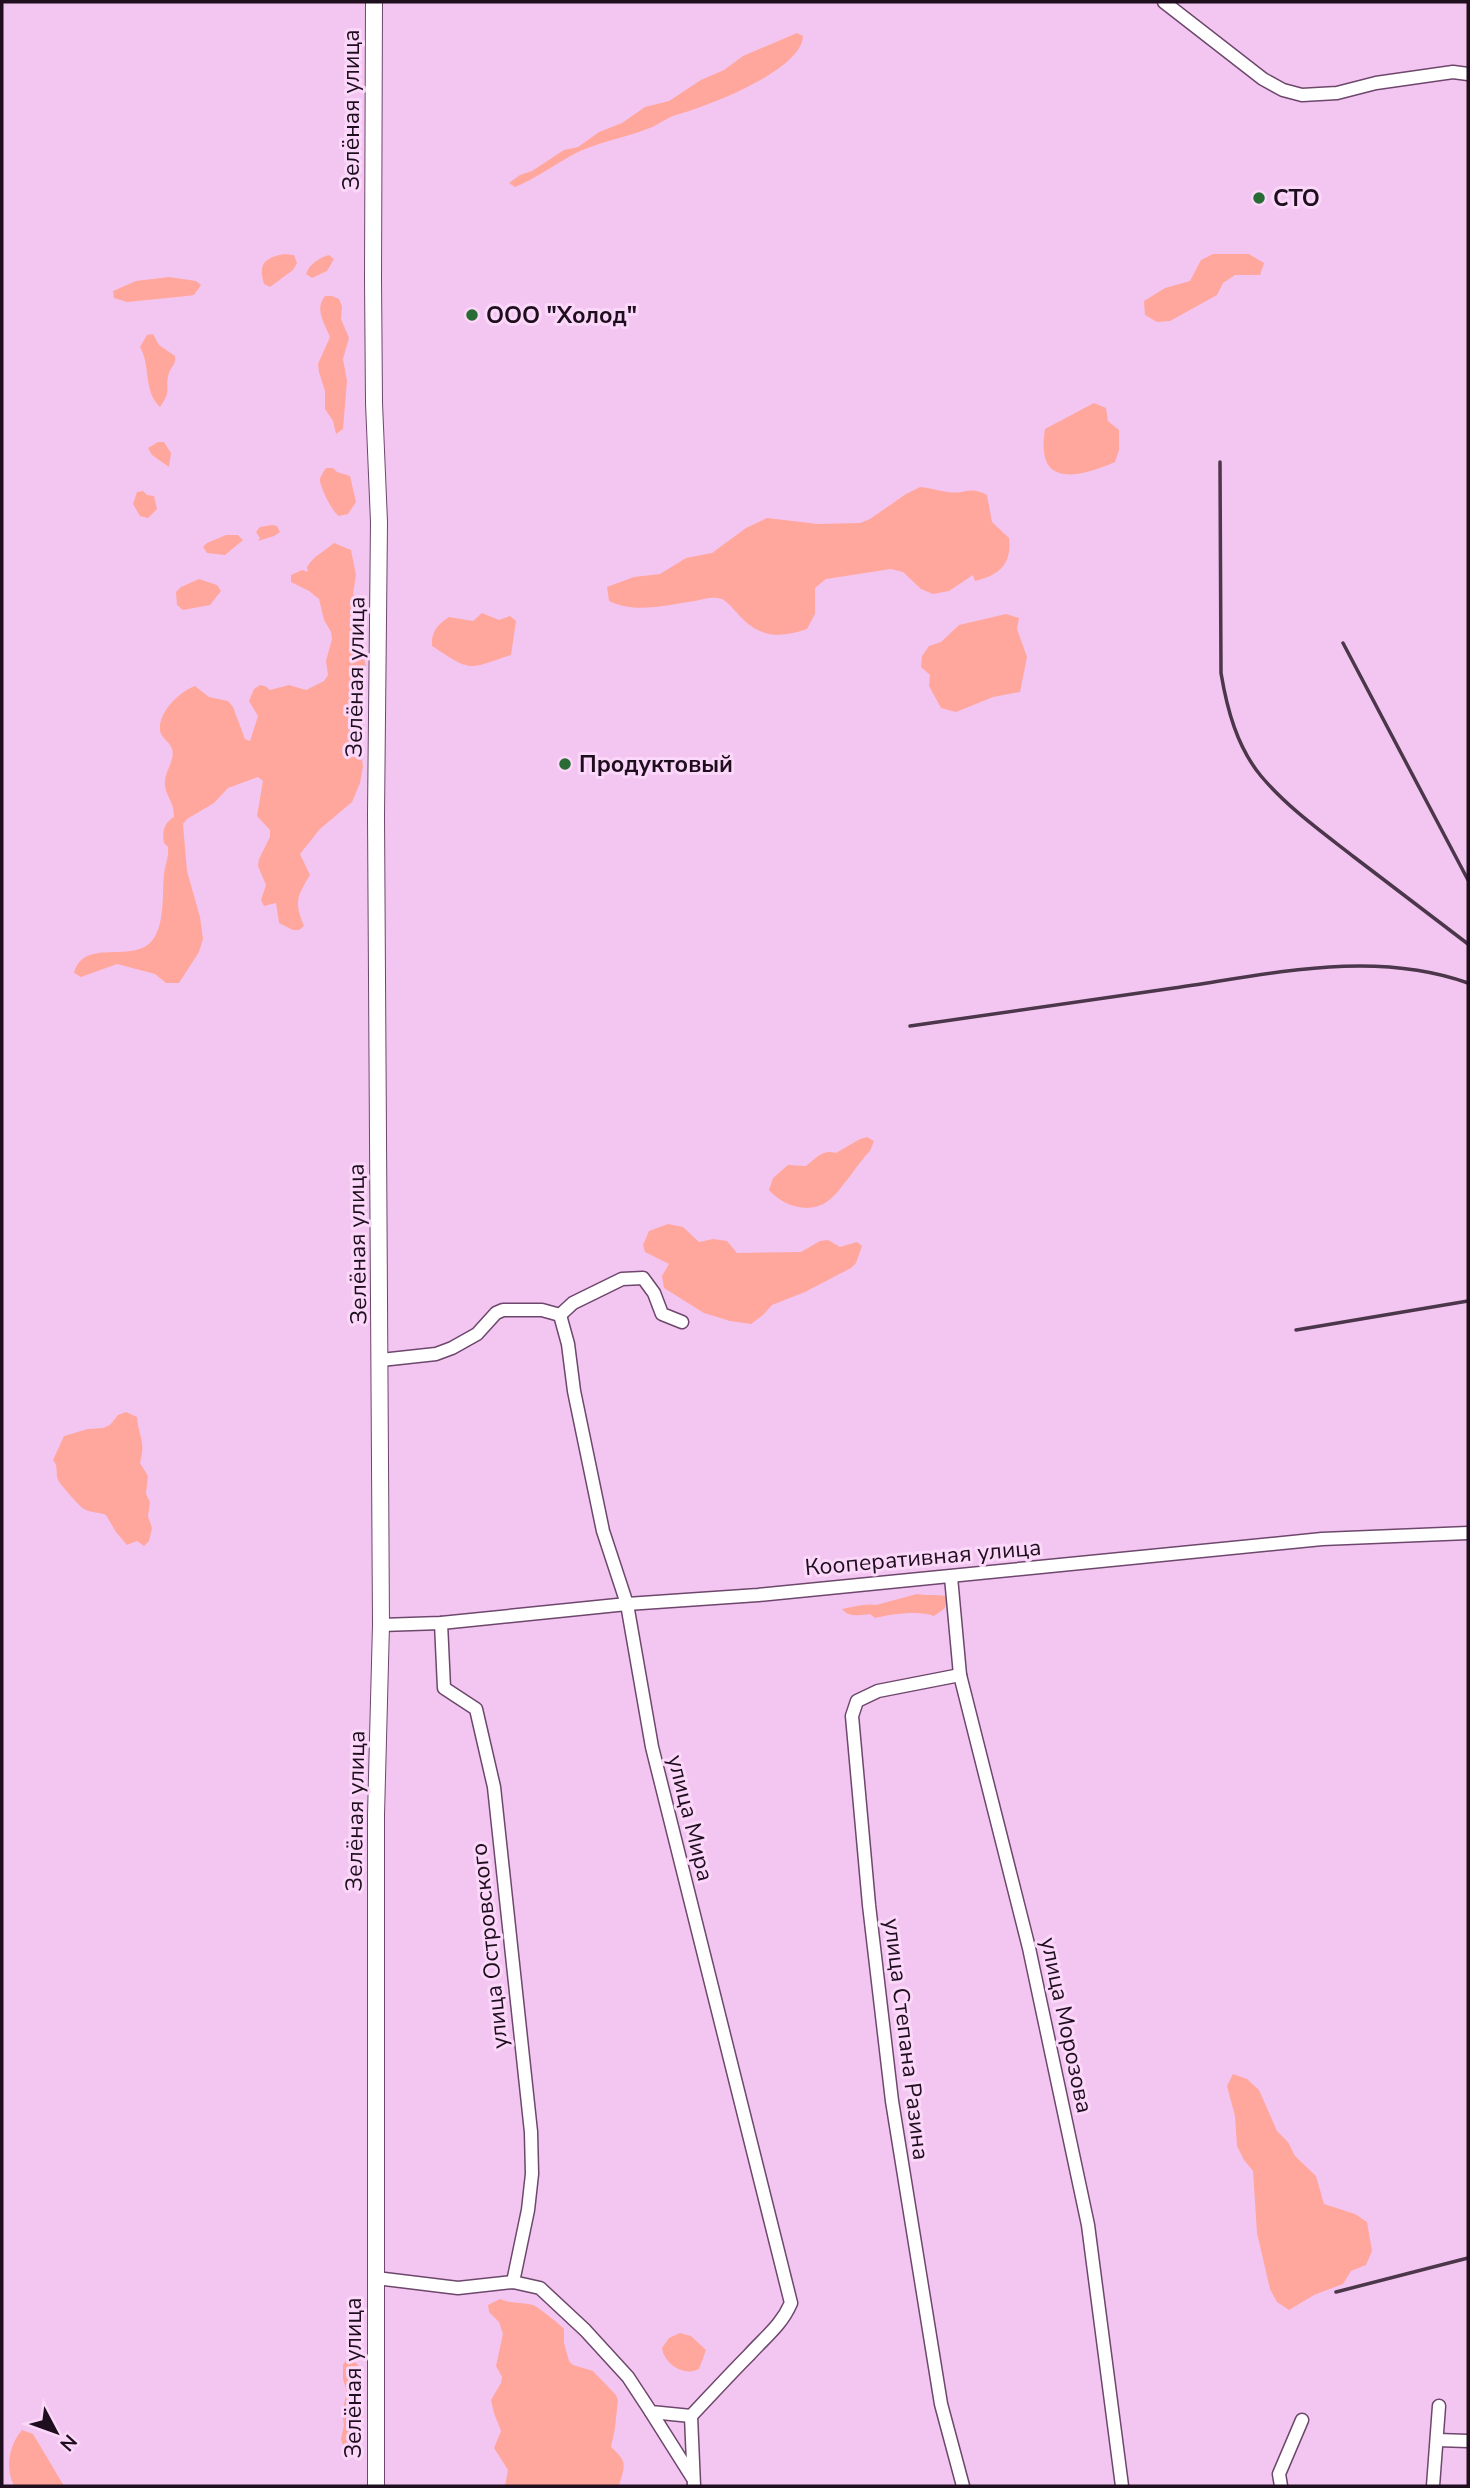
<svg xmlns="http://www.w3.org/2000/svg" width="1470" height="2488" viewBox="0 0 1470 2488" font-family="'Nunito Sans',sans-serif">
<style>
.green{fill:#ffa79c}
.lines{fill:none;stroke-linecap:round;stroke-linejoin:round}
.minor-casing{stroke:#6d476c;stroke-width:15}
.tertiary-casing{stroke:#6d476c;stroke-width:18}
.minor{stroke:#fff;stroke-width:12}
.tertiary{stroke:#fff;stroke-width:16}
.rail{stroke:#4c364b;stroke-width:3.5}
.poi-dot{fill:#286b35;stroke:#fbd7f9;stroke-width:2.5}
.labels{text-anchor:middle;stroke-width:6;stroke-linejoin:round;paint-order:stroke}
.street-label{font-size:23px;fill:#1e0e1e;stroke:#fbd7f9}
.poi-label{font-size:23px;font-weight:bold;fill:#1e0e1e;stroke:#fbd7f9;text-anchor:start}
</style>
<rect width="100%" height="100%" fill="#f3c6f1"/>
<g class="green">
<path d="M 797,33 L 803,36 C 802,71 705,107 676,115 C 666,118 657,126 647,129 C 624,138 598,142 576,153 C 555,164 537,178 515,187 L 509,183 L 520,175 L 532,171 L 564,150 L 578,147 L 599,132 L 622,123 L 645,107 L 669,101 L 701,80 L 724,70 L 743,56 Z"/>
<path d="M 284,254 L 294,255 L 297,263 L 293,270 L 270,287 L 264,284 C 258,264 264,258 284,254 Z"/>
<path d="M 1213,254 L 1249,254 L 1264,263 L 1260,275 L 1235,275 L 1223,283 L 1217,295 L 1170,321 L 1157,322 L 1145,315 L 1144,301 L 1165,288 L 1190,281 L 1201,260 Z"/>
<path d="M 329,255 L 334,259 L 327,271 L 312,278 L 306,274 C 309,264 319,258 329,255 Z"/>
<path d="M 169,277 L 196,281 L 201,285 L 194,295 L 187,296 L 127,302 L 114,298 L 113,291 L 136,281 Z"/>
<path d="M 325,296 L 332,296 L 339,299 L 342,306 L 341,319 L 349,338 L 343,359 L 347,381 L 343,429 L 336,434 L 333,421 L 325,409 L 325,391 L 319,372 L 318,364 L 330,337 C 325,324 314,309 325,296 Z"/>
<path d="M 153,334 L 159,345 L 175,356 C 176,365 172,365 169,373 C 164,388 173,389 160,407 C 143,391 151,366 140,347 L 147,335 Z"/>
<path d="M 1094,403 L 1106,408 L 1108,421 L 1119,430 L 1119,450 L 1115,462 C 1094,471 1048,489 1044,452 C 1043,445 1044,436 1045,429 Z"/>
<path d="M 158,442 L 164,442 L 171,453 L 169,467 L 152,455 L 148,448 Z"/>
<path d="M 326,468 L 333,468 L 337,472 L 350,476 L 356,502 L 348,514 L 339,516 C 332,512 319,485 320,479 C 321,475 324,471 326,468 Z"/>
<path d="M 920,487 C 931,488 939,491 948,492 C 965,495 968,485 987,495 L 992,522 L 1009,538 C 1012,565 999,575 975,581 L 973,575 L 949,591 L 933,594 L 921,589 L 903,572 L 891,569 L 826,579 L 815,588 L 815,614 L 807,629 C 778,639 758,637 738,614 C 733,609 728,602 722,599 C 713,596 704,599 695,601 C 666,605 636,614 609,601 L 607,587 L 634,577 L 660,574 L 686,558 L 712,553 L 746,528 L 767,518 L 818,524 L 860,523 L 870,519 L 906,494 Z"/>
<path d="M 143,491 L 147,495 L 154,496 L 157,509 L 148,518 L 140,516 L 133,504 L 137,492 Z"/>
<path d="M 272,525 L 277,526 L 280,532 L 274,536 L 258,541 L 260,538 L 256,532 L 260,527 Z"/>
<path d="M 226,535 L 238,535 L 243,540 L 225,555 L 207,553 L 203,547 L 207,543 Z"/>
<path d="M 334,543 L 351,550 L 356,575 L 353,594 L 363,611 L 360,636 L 366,667 L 361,691 L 364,731 L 361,754 L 363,766 L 360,783 L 352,802 L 320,829 L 300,854 L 310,875 C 297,896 294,902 304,926 L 299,930 L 293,930 L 279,923 L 276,903 L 264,906 L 261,900 L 266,885 L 258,866 L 259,859 L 270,837 L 270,830 L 257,816 L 263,781 L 258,777 L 228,788 L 214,803 L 187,819 L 183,824 L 187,871 L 200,917 L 203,939 L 199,952 L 179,983 L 166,983 L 155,974 L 117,964 L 81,977 L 74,973 C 83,940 124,960 146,946 C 166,934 162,894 164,874 C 165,865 169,857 168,847 L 164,843 C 162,831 164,823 174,817 C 174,802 167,798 165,786 C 163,773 176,760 172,749 C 170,742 162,739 160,731 C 158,712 179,692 195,686 L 209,697 L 228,701 L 233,707 L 245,739 L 250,741 L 258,716 L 249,701 L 254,689 L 260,685 L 265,686 L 270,690 L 289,685 L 306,690 L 324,681 L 328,675 L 326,661 L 332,639 L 331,632 L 324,620 L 319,599 L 309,591 L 291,582 L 291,575 L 302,570 L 308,572 L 307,567 C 314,555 324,552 334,543 Z"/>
<path d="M 199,579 L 217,585 L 221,591 L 210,605 L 183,610 L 177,605 L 176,592 L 181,587 Z"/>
<path d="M 482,613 L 499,620 L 510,616 L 516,621 L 511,655 C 467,670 472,672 432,646 C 431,632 437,625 449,617 L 473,621 Z"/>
<path d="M 1006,614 L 1019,618 L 1017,629 L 1027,657 L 1020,692 L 993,697 L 956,712 L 941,708 L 929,686 L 930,675 L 921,667 L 922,656 L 929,646 L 941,642 L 959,625 Z"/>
<path d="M 867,1137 L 874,1141 L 870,1151 C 857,1164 840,1193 828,1201 C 809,1215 783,1206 769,1190 L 773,1178 L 788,1165 L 806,1166 C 816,1158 823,1149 836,1153 L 860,1139 Z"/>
<path d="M 668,1224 L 683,1227 L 699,1242 L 713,1239 L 727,1241 L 737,1253 L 801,1252 L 820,1241 L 828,1240 L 840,1247 L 857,1242 L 862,1246 L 856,1263 L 851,1268 L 805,1292 L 772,1305 L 763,1315 L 751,1324 L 730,1321 L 704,1313 L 664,1288 L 662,1276 L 669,1264 L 645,1252 L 643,1245 L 649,1231 Z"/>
<path d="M 126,1412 L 137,1417 C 139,1438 146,1441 140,1463 L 148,1476 L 146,1494 L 150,1502 L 148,1516 L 152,1528 L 149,1541 L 144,1546 L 137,1541 L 127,1545 L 116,1532 L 106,1515 C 99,1512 91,1513 84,1509 C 81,1508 59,1483 58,1480 C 55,1472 59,1467 53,1460 L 64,1436 L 88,1429 L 103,1428 L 110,1425 L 118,1415 Z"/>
<path d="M 917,1594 C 927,1596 936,1594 945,1596 L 947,1603 L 944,1609 L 934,1616 C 920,1610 891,1614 875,1618 L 870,1614 C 860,1615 849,1618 842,1609 C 850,1607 868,1603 876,1605 Z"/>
<path d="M 1233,2074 L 1247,2079 L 1259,2090 L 1277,2131 L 1288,2142 L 1295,2156 L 1316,2176 L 1324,2204 L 1355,2214 L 1367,2222 L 1372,2251 L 1366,2265 L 1351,2271 L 1343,2284 L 1314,2295 L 1289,2310 L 1277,2302 L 1270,2289 L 1257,2233 L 1253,2171 L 1244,2160 L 1237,2146 L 1235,2116 L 1227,2086 Z"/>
<path d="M 500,2299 C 511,2304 521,2302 533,2305 C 537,2306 561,2325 564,2329 L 564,2343 L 569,2361 L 573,2365 L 593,2371 L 616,2395 L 618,2400 L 615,2428 L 611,2447 C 628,2462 625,2465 619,2486 L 505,2486 L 508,2470 L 494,2448 L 501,2431 L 494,2413 L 491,2400 L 501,2383 L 502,2377 L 496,2366 L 503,2334 L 499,2322 L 489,2312 L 488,2305 Z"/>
<path d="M 680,2333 L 691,2336 L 706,2350 L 699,2369 C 684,2377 664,2364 662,2348 L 669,2338 Z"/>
<path d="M 346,2360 L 353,2360 L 358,2365 L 359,2378 L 357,2385 L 363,2419 L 358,2438 L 361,2450 L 357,2456 L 351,2455 L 343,2445 L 341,2439 L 344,2425 L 342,2412 L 347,2392 L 343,2379 L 343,2365 Z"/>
<path d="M 22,2430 L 33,2434 L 64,2486 L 14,2486 C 5,2468 9,2445 22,2430 Z"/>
</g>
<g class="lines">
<g class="minor-casing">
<g id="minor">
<path d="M 1164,2 L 1263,79 L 1283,90 L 1302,95 L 1337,93 L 1376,83 L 1453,72 L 1468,74"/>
<path d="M 560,1315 L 568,1344 L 574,1391 L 603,1531 L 627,1604 L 652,1747 L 791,2303 C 781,2326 765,2337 749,2355 C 729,2375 710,2396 691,2416 L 694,2486"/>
<path d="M 560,1315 L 573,1303 L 622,1279 L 643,1278 L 654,1293 L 662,1314 L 682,1322"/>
<path d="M 381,1360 L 436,1354 L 452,1348 L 477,1334 L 496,1313 L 503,1310 L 542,1310 L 560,1315"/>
<path d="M 951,1577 L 960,1675 L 1029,1948 L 1088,2225 L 1122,2486"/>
<path d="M 441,1623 L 444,1688 L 476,1709 L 494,1787 L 531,2132 L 532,2174 L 528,2210 L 513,2282"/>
<path d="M 381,1625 L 441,1623 L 627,1604 L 758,1595 L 1322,1539 L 1468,1533"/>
<path d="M 960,1675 L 878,1691 L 857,1701 L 852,1716 L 869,1905 L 892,2101 L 941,2404 L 963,2486"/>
<path d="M 376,2278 L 458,2288 L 513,2282 L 540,2288 L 585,2330 L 628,2377 L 651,2412 L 691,2416"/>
<path d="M 651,2412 L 692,2477"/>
<path d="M 1437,2440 L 1468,2441"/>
<path d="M 1281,2486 L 1279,2474 L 1302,2420"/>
<path d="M 1433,2486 L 1439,2406"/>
</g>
</g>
<g class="tertiary-casing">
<path id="tertiary" d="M 374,2 L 373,279 L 374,403 L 379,522 L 376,815 L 381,1625 L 376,1815 L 376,2486"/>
</g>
<use href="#minor" class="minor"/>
<use href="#tertiary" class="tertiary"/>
<g class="rail">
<path d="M 1220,462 L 1221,673 C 1227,709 1237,747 1261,776 C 1287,807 1322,832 1354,857 C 1392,886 1430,915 1468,944"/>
<path d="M 1343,643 L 1468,880"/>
<path d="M 910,1026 C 998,1014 1086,1001 1174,988 C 1271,974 1373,949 1468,983"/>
<path d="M 1296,1330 L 1468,1301"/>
<path d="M 1336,2292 L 1468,2258"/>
</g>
</g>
<g class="poi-dot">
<circle cx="1259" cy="198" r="7"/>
<circle cx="472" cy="315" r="7"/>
<circle cx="565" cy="764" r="7"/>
</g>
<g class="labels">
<g class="street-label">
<text transform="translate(351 110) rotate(-90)" y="8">Зелёная улица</text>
<text transform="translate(355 677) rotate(-89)" y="8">Зелёная улица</text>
<text transform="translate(357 1244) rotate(-91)" y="8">Зелёная улица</text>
<text transform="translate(923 1557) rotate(-5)" y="8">Кооперативная улица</text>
<text transform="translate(355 1811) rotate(-89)" y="8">Зелёная улица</text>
<text transform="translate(691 1818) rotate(76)" y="8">улица Мира</text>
<text transform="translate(489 1946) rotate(-96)" y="8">улица Островского</text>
<text transform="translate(1067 2025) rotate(78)" y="8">улица Морозова</text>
<text transform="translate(907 2039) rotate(83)" y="8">улица Степана Разина</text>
<text transform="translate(353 2378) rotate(-90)" y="8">Зелёная улица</text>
</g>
<g class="poi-label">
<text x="1273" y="206">СТО</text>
<text x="486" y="323">ООО "Холод"</text>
<text x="579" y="772">Продуктовый</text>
</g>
</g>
<rect width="1470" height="2488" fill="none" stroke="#1e0e1e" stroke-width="7"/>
<g transform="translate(56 2432) rotate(131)" stroke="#fbd7f9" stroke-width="5" paint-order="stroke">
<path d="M0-5L12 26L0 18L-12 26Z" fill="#1e0e1e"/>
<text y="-10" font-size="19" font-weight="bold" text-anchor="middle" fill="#1e0e1e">N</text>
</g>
</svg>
